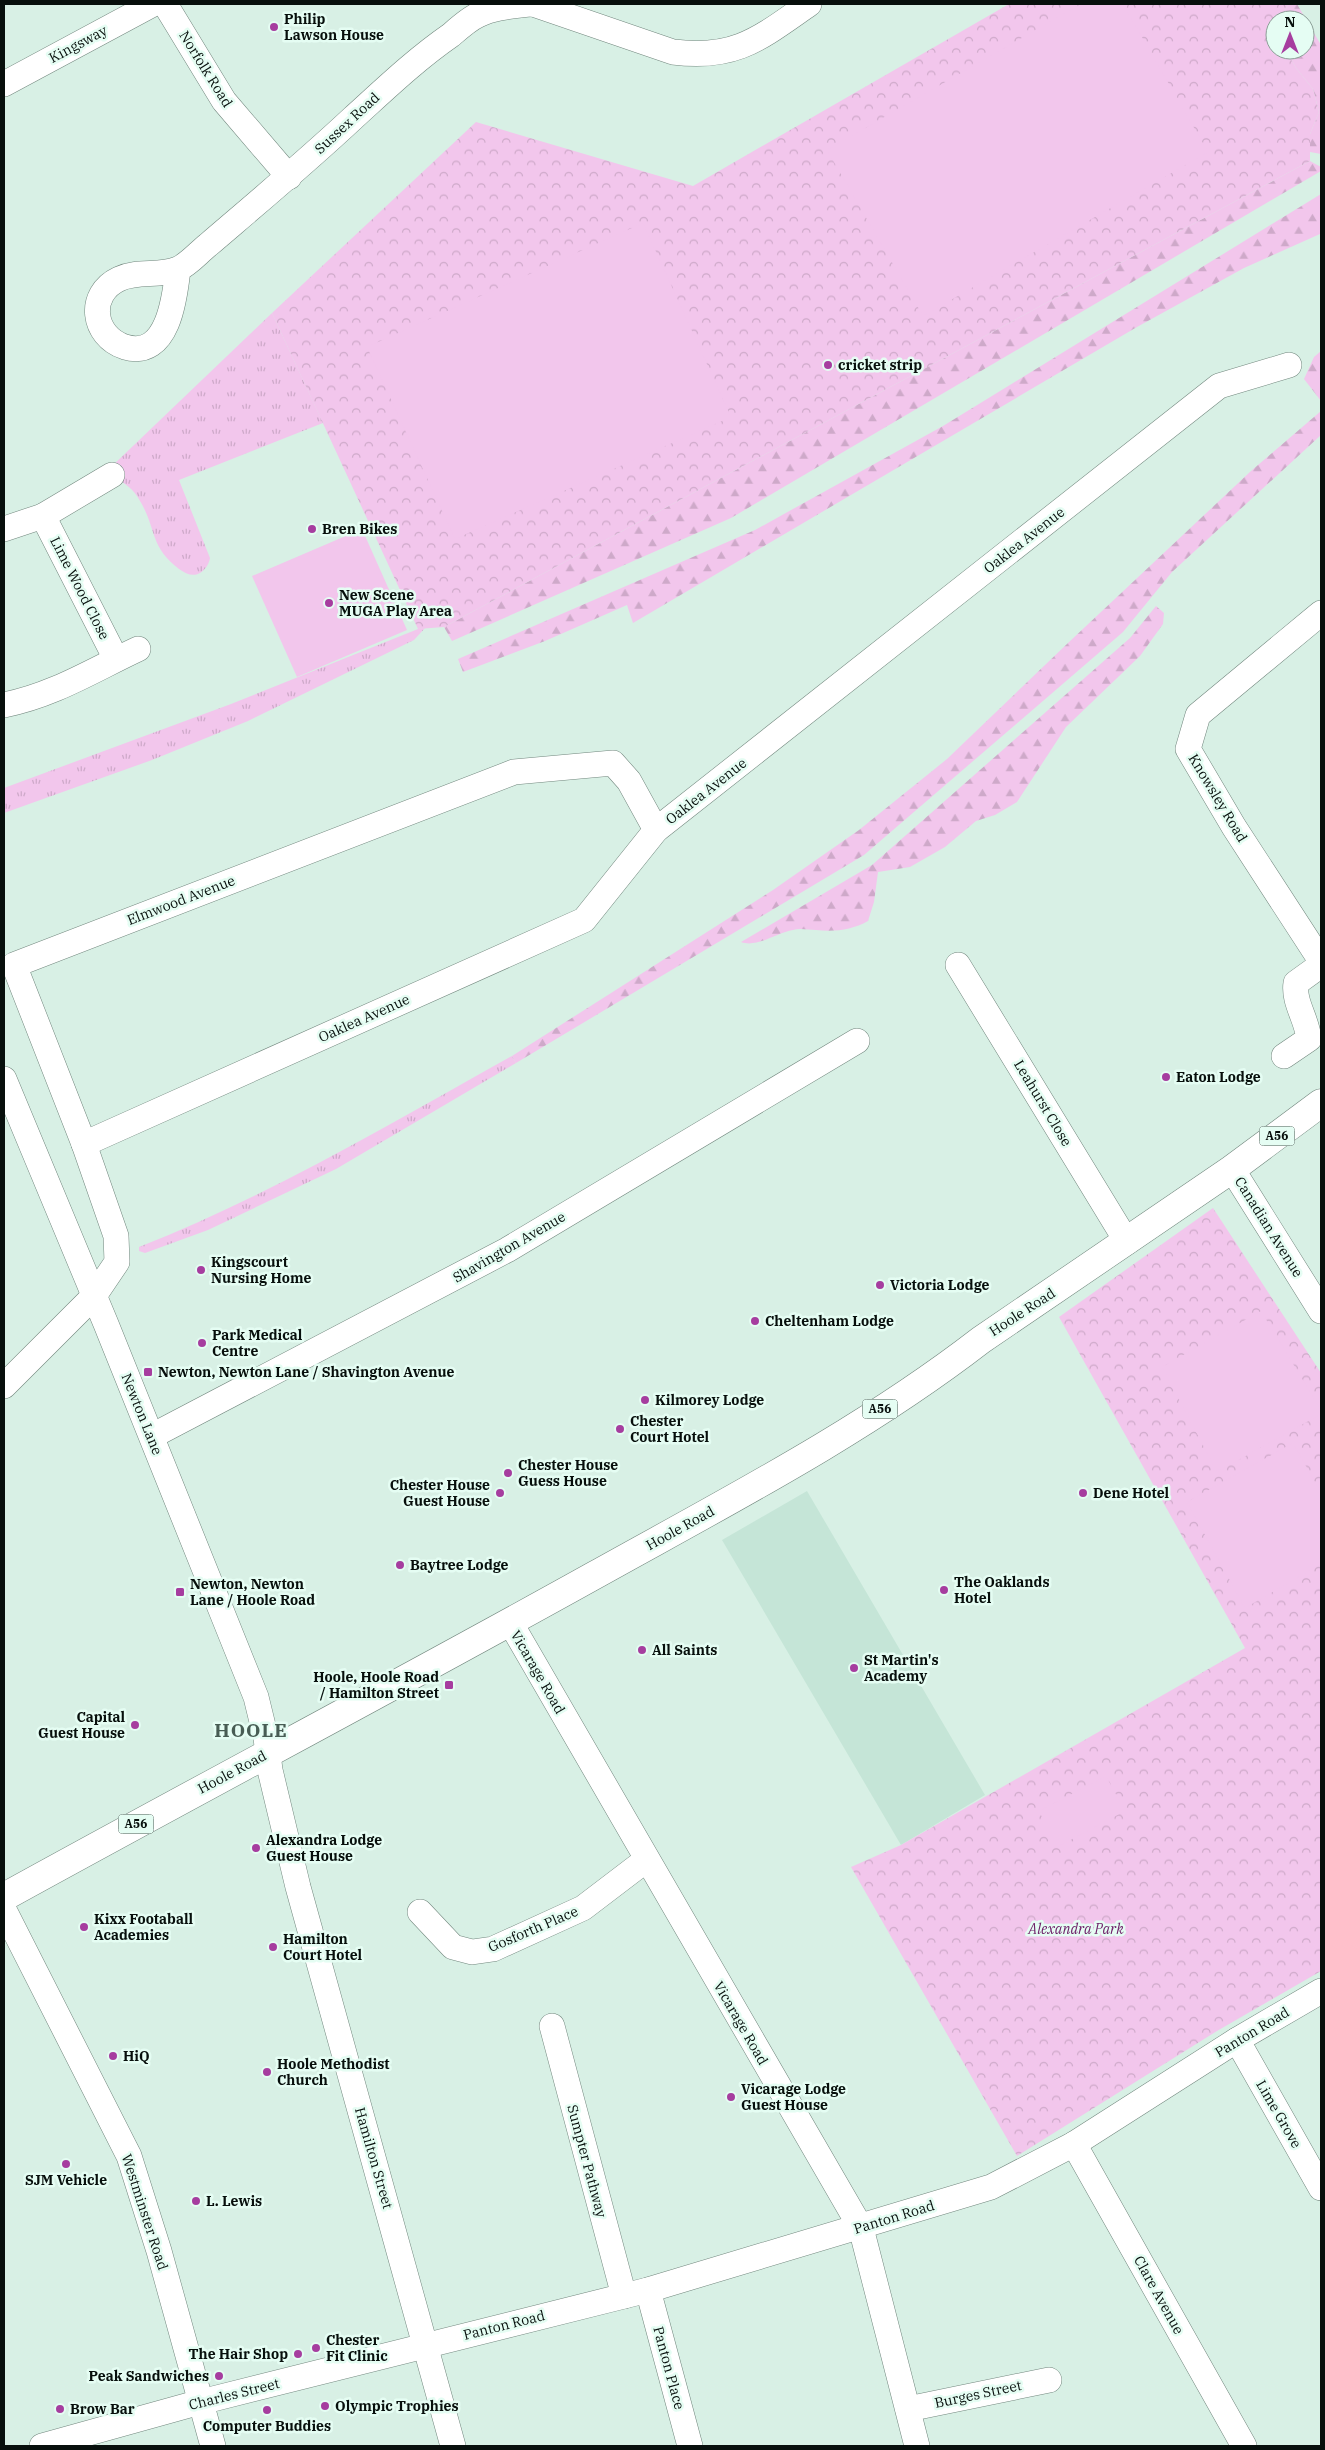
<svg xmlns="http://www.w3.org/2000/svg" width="1325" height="2450" viewBox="0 0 1325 2450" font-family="'IBM Plex Serif',serif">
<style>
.built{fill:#c5e5d7}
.grass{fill:url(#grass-tufts)}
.forest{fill:url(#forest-firs)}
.park{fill:url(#park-crowns)}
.pitch{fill:#f2c6ec}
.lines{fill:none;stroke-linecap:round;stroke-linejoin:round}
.minor-casing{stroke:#72877e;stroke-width:26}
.highway-casing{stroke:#72877e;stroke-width:29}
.minor{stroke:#fff;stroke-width:25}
.highway{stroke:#fff;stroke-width:28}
.poi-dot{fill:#a63d9f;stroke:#e5fdf3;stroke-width:2}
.labels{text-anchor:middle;stroke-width:5;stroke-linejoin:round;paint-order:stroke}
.shield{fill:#e5fdf3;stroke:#4a5651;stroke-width:1}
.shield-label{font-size:12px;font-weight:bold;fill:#070f0c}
.poi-label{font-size:14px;font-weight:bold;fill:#070f0c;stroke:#e5fdf3;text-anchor:start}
.street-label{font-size:14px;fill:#070f0c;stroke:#e5fdf3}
.park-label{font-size:14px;font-style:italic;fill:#6e2169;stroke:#e5fdf3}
.district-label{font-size:19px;font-weight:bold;letter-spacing:1px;fill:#485d54;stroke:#e5fdf3}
</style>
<defs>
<pattern id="grass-tufts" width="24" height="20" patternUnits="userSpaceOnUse" patternTransform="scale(1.25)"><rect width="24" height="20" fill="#f2c6ec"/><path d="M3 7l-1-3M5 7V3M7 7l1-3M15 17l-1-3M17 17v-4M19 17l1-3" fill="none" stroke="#cea9c9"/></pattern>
<pattern id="forest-firs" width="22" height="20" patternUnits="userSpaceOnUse" patternTransform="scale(1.25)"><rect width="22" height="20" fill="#f2c6ec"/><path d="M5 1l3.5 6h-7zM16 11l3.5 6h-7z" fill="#cea9c9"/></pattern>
<pattern id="park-crowns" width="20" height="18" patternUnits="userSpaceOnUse" patternTransform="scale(1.25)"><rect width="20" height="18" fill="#f2c6ec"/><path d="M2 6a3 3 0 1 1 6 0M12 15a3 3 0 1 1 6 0" fill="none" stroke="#cea9c9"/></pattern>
</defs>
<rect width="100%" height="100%" fill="#d8f0e5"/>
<path class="built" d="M 807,1491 L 985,1795 L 901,1845 L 722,1540 Z"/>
<g class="grass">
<path d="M 272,313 L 323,423 L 179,480 L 210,558 C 209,564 206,569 200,573 C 193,577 186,574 179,569 C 149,546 157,529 140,501 C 134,489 123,482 112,475 L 110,468 Z"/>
<path d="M 425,628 L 414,640 L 248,721 L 152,760 L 4,813 L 4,788 L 231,704 L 418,629 Z"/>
<path d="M 512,1056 L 516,1063 L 336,1169 L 208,1230 L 145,1253 L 139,1251 L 139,1247 C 269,1196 390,1124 512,1056 Z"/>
</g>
<g class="forest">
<path d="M 1288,4 L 1297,4 L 1321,45 L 1321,154 L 1310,152 L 1310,134 L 1319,112 L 1313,89 L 1296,68 L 1286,50 L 1305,50 L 1305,20 L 1281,20 Z"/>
<path d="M 1310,161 L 1321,167 L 1321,171 L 731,518 L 452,641 L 444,627 Z"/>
<path d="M 1321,194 L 1321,236 L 1320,234 L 1244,268 L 1137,327 L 633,623 L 627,605 L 545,641 L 463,672 L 458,659 L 755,530 L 943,426 Z"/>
<path d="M 1321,351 L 1321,401 L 1304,379 L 1314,357 Z"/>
<path d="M 1321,411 L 1321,435 L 1172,572 L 1123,632 L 864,855 L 516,1063 L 512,1056 L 773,890 L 859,830 L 947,759 L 1068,643 L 1251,471 Z"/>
<path d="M 1156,606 L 1164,613 L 1163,624 L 1140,656 L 1066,727 L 1017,802 L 995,815 L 976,821 L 945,847 L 910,867 L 878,872 L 874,902 L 868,921 C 852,930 835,932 816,930 C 808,930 800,928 793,930 C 776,933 757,948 741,942 L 872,865 L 1130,638 Z"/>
</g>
<g class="park">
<path d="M 1009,4 L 1288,4 L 1281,20 L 1275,20 L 1275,50 L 1286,50 L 1296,68 L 1313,89 L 1319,112 L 1310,134 L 1310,161 L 444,627 L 418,629 L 272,313 L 476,122 L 693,186 Z"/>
<path d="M 1213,1208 L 1321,1373 L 1321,1971 L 1217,2031 L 1017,2156 L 851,1867 L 901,1845 L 1245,1648 L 1059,1317 Z"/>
</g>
<g class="pitch">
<path d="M 1081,4 L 1123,4 L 1208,152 L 923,316 L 827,150 Z"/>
<path d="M 643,223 L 731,417 L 455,539 L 367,347 Z"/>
<path d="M 362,529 L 407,630 L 297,677 L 252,576 Z"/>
<path d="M 1261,1311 L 1321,1410 L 1321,1414 L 1217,1472 L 1162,1367 Z"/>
<path d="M 1293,1443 L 1321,1493 L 1321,1564 L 1245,1608 L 1187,1502 Z"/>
<path d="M 1106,1776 L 1125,1811 L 1057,1847 L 1039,1811 Z"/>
</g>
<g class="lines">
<g class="minor-casing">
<g id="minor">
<path d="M 165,4 L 224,101 L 289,177"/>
<path d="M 533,4 L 673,52 C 736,60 760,38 809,4"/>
<path d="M 4,84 L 153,4"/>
<path d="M 178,269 C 175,297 168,360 125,347 C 92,336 87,294 119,279 C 138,270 160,277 178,269 C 189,264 199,252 208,245 C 257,203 306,162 353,118 C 385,89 415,60 451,35 C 459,28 469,19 478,15 C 494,7 513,6 530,4"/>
<path d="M 43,516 L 116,659"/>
<path d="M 4,529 L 43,516 L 112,475"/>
<path d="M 1321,613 L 1198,715 L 1188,749 L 1234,827 L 1321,961"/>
<path d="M 4,705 C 54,695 93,670 138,649"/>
<path d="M 958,965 L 1127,1242"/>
<path d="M 1284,1056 L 1309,1039 C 1307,1019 1293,1002 1296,983 L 1321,965"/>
<path d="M 4,1079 L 106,1324 L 256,1697 L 266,1738 L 270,1770 L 298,1887 L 453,2446"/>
<path d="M 84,1144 L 584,920 L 656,830 L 1219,386 L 1289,365"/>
<path d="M 1232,1169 L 1321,1311"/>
<path d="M 4,1386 L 94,1296 L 117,1262 L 116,1236 L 84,1144 L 14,965 L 514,772 L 613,763 L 629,781 L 656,830"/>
<path d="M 152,1436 L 507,1250 L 857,1041"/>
<path d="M 510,1622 L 861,2228 L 917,2446"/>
<path d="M 4,1910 L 129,2156 L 159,2251 L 213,2446"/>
<path d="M 420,1912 L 453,1947 L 472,1952 L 493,1949 L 583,1908 L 646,1860"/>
<path d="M 552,2026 L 624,2296"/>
<path d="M 1237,2040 L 1321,2188"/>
<path d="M 1074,2144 L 1244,2446"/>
<path d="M 648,2290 L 690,2446"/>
<path d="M 908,2409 L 1049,2380"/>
<path d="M 42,2446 L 193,2404 L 648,2290 L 991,2187 L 1074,2144 L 1237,2040 L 1321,1991"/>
</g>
</g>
<g class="highway-casing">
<path id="highway" d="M 4,1897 C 200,1789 399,1684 595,1575 C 726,1502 862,1432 981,1340 L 1232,1169 L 1321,1103"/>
</g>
<use href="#minor" class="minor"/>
<use href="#highway" class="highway"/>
</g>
<g class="poi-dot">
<circle cx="274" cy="27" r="5"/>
<circle cx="828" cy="365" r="5"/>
<circle cx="312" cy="529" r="5"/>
<circle cx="329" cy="603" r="5"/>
<circle cx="1166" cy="1077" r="5"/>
<circle cx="201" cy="1270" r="5"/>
<circle cx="880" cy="1285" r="5"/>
<circle cx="755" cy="1321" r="5"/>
<circle cx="202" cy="1343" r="5"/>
<rect x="143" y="1367" width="10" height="10" rx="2.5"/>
<circle cx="645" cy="1400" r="5"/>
<circle cx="620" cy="1429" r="5"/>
<circle cx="508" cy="1473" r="5"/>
<circle cx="500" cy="1493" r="5"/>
<circle cx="1083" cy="1493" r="5"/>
<circle cx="400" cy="1565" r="5"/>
<circle cx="944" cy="1590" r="5"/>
<rect x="175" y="1587" width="10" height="10" rx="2.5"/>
<circle cx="642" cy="1650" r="5"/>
<circle cx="854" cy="1668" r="5"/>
<rect x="444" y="1680" width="10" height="10" rx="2.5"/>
<circle cx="135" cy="1725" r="5"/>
<circle cx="256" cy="1848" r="5"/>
<circle cx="84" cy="1927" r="5"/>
<circle cx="273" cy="1947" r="5"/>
<circle cx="113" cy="2056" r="5"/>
<circle cx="267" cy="2072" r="5"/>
<circle cx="731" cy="2097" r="5"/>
<circle cx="66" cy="2164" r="5"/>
<circle cx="196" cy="2201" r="5"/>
<circle cx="316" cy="2348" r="5"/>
<circle cx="298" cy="2354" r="5"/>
<circle cx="219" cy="2376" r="5"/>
<circle cx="325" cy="2406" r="5"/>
<circle cx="60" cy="2409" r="5"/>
<circle cx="267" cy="2410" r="5"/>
</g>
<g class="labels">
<g class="shield">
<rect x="1259.5" y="1126.5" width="35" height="19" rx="4"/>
<rect x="862.5" y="1399.5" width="35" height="19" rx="4"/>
<rect x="118.5" y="1814.5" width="35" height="19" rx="4"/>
</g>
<g class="shield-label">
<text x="1277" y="1140">A56</text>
<text x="880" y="1413">A56</text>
<text x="136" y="1828">A56</text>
</g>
<g class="poi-label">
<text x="284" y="24">Philip<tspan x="284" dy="16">Lawson House</tspan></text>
<text x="838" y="370">cricket strip</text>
<text x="322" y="534">Bren Bikes</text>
<text x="339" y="600">New Scene<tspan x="339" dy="16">MUGA Play Area</tspan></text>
<text x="1176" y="1082">Eaton Lodge</text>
<text x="211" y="1267">Kingscourt<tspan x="211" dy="16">Nursing Home</tspan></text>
<text x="890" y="1290">Victoria Lodge</text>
<text x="765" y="1326">Cheltenham Lodge</text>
<text x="212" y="1340">Park Medical<tspan x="212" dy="16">Centre</tspan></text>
<text x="158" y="1377">Newton, Newton Lane / Shavington Avenue</text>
<text x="655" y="1405">Kilmorey Lodge</text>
<text x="630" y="1426">Chester<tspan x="630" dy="16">Court Hotel</tspan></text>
<text x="518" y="1470">Chester House<tspan x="518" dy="16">Guess House</tspan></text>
<text x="490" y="1490" text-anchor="end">Chester House<tspan x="490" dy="16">Guest House</tspan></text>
<text x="1093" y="1498">Dene Hotel</text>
<text x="410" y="1570">Baytree Lodge</text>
<text x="954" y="1587">The Oaklands<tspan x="954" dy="16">Hotel</tspan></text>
<text x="190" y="1589">Newton, Newton<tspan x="190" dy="16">Lane / Hoole Road</tspan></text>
<text x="652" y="1655">All Saints</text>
<text x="864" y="1665">St Martin's<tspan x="864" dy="16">Academy</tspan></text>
<text x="439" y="1682" text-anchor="end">Hoole, Hoole Road<tspan x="439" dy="16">/ Hamilton Street</tspan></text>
<text x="125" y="1722" text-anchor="end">Capital<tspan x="125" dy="16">Guest House</tspan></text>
<text x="266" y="1845">Alexandra Lodge<tspan x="266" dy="16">Guest House</tspan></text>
<text x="94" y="1924">Kixx Footaball<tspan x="94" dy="16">Academies</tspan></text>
<text x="283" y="1944">Hamilton<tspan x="283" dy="16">Court Hotel</tspan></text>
<text x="123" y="2061">HiQ</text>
<text x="277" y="2069">Hoole Methodist<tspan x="277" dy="16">Church</tspan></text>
<text x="741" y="2094">Vicarage Lodge<tspan x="741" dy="16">Guest House</tspan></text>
<text x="66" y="2185" text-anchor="middle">SJM Vehicle</text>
<text x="206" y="2206">L. Lewis</text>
<text x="326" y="2345">Chester<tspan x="326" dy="16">Fit Clinic</tspan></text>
<text x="288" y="2359" text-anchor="end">The Hair Shop</text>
<text x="209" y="2381" text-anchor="end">Peak Sandwiches</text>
<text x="335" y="2411">Olympic Trophies</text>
<text x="70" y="2414">Brow Bar</text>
<text x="267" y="2431" text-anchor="middle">Computer Buddies</text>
</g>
<g class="street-label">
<text transform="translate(78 44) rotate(-28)" y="5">Kingsway</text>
<text transform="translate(206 69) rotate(58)" y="5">Norfolk Road</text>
<text transform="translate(347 123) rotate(-43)" y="5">Sussex Road</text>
<text transform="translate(1024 540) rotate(-38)" y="5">Oaklea Avenue</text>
<text transform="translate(80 588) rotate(63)" y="5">Lime Wood Close</text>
<text transform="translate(706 791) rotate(-38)" y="5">Oaklea Avenue</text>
<text transform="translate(1218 798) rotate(59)" y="5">Knowsley Road</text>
<text transform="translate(181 900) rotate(-21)" y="5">Elmwood Avenue</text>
<text transform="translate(364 1018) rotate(-24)" y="5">Oaklea Avenue</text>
<text transform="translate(1043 1103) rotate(59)" y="5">Leahurst Close</text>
<text transform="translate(1269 1227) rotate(58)" y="5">Canadian Avenue</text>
<text transform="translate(509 1247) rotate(-30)" y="5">Shavington Avenue</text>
<text transform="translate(1022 1312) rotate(-33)" y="5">Hoole Road</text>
<text transform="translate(142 1414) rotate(68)" y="5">Newton Lane</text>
<text transform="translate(680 1528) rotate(-29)" y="5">Hoole Road</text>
<text transform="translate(538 1672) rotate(60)" y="5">Vicarage Road</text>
<text transform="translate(232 1772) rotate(-28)" y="5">Hoole Road</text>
<text transform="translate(533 1929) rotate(-23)" y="5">Gosforth Place</text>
<text transform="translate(741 2023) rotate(60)" y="5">Vicarage Road</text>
<text transform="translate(1252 2032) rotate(-31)" y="5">Panton Road</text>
<text transform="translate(1279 2114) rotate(60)" y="5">Lime Grove</text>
<text transform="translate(374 2158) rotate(74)" y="5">Hamilton Street</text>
<text transform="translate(587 2161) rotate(75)" y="5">Sumpter Pathway</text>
<text transform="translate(145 2212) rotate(72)" y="5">Westminster Road</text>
<text transform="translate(894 2217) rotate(-17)" y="5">Panton Road</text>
<text transform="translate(1159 2295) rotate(61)" y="5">Clare Avenue</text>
<text transform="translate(504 2325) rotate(-14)" y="5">Panton Road</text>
<text transform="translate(669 2368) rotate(75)" y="5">Panton Place</text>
<text transform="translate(234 2394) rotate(-14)" y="5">Charles Street</text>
<text transform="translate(978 2394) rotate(-12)" y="5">Burges Street</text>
</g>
<g class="park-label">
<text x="1076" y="1934">Alexandra Park</text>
</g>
<g class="district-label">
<text x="251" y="1737">HOOLE</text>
</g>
</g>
<rect width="1325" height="2450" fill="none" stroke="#070f0c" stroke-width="10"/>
<g transform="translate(1290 35)"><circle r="24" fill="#e5fdf3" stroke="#8c9e97"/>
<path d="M0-4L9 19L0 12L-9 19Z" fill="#a63d9f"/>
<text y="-8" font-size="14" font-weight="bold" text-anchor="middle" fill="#070f0c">N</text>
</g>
</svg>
